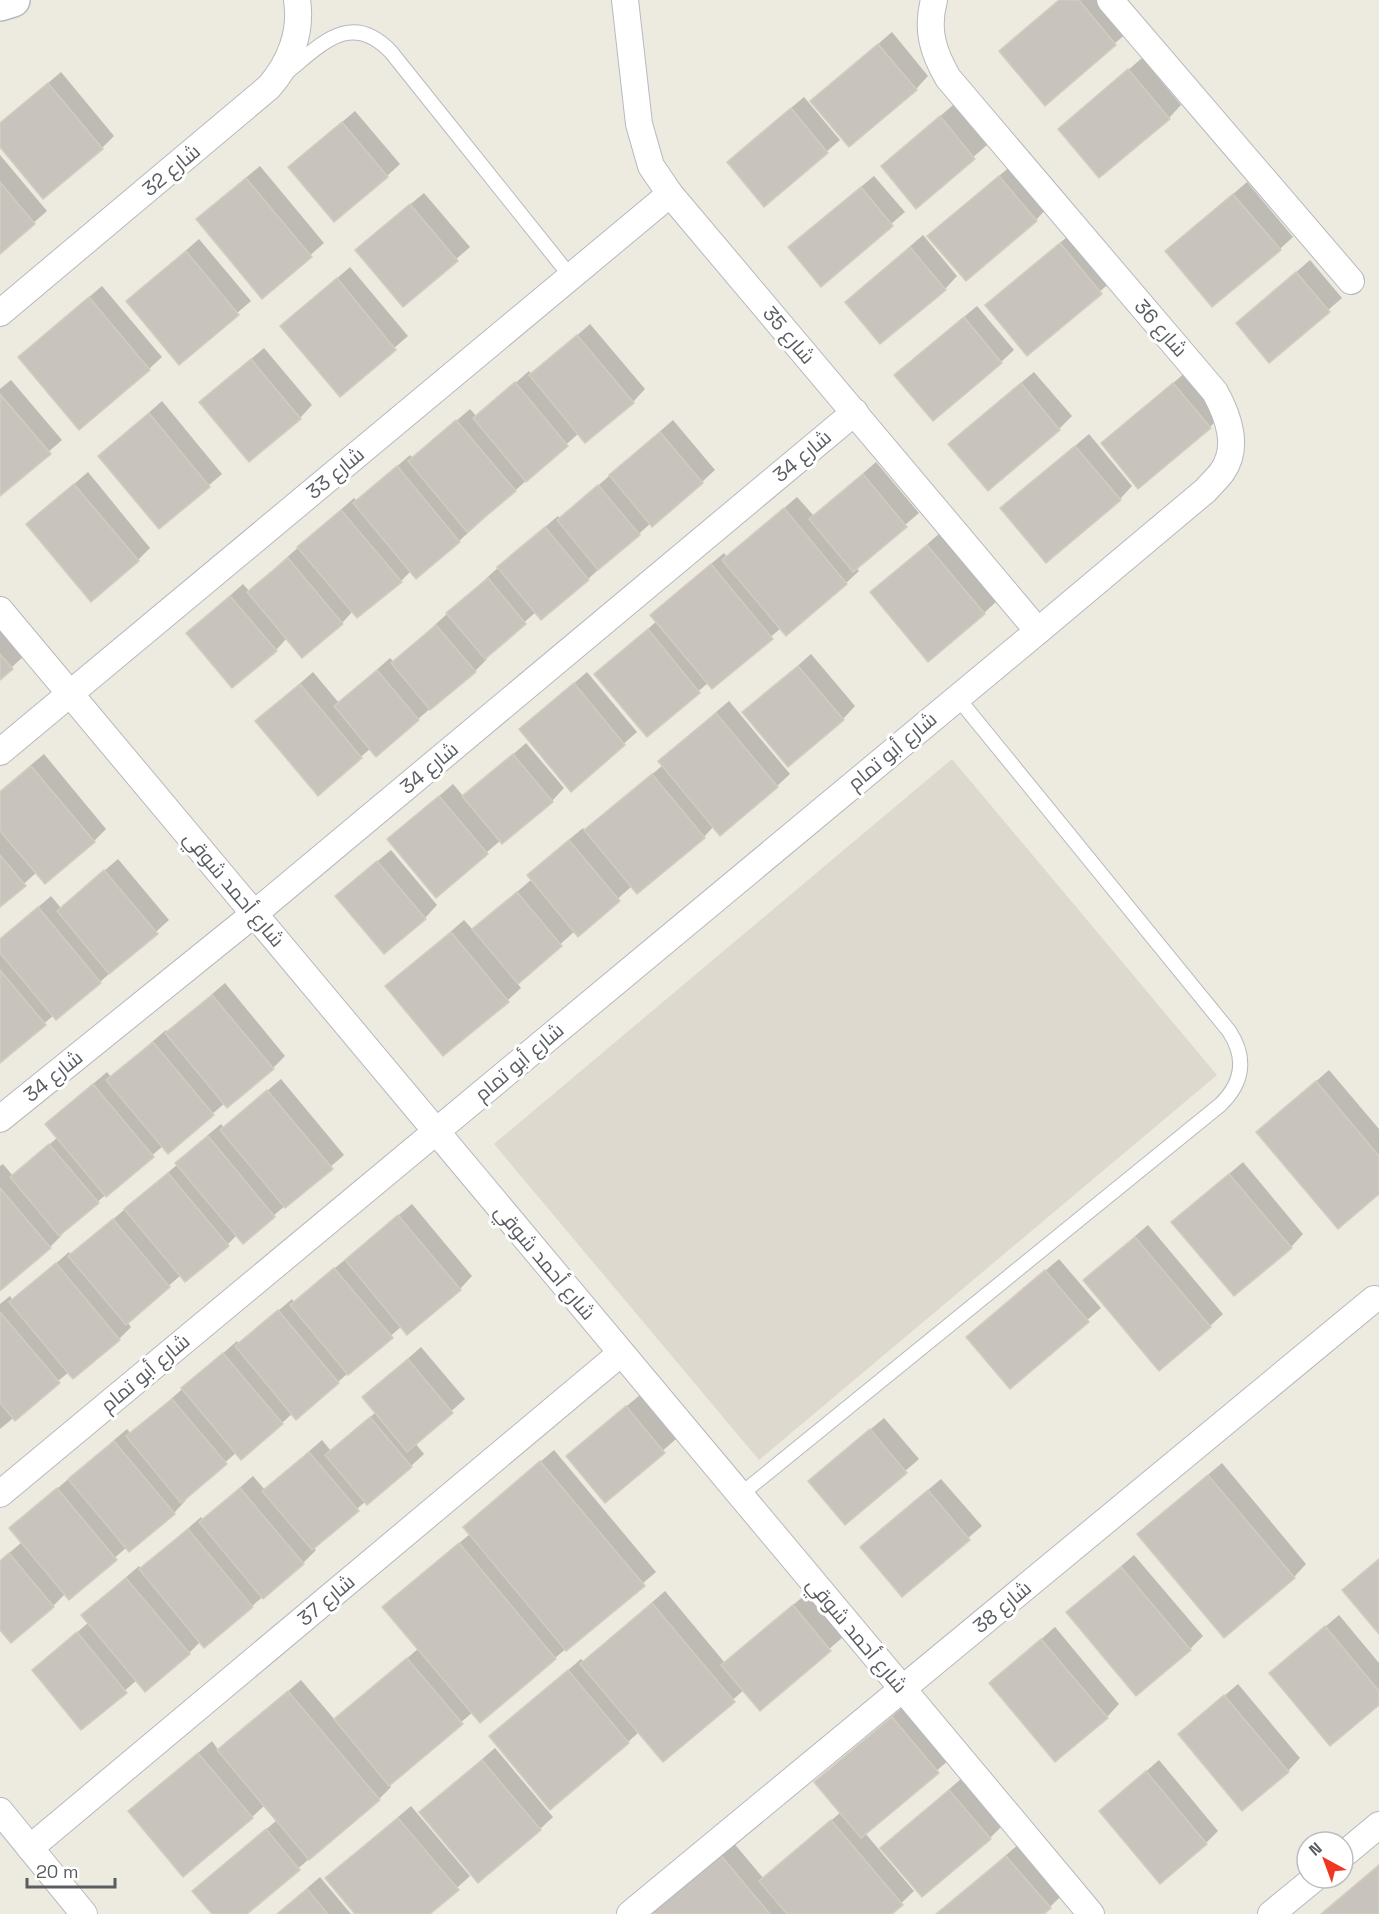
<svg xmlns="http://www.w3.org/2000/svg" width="1379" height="1914" viewBox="0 0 1379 1914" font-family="'Space Grotesk',Cairo,sans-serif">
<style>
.education{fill:#ddd9cf}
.shadow{fill:#0003}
.building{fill:#c8c4bd;stroke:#d2ccbe;stroke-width:1.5}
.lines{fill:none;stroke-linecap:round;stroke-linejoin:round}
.lane-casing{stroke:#b6b9be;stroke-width:16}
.street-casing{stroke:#b6b9be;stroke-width:28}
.secondary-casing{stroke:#b6bac0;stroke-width:36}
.lane{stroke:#fff;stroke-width:14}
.street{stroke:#fff;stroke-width:26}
.secondary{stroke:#fff;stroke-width:33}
.labels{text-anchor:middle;stroke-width:6;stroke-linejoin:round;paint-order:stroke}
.street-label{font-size:20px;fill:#595d62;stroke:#fff}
</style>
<rect width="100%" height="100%" fill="#edeae0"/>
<path class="education" d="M 952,759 L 1217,1075 L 759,1460 L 494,1144 Z"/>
<g class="shadow">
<path d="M 1059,0 L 1102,0 L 1128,32 L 1045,103 L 1001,51 Z"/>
<path d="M 892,32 L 928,76 L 916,89 L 812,101 Z"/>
<path d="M 1142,58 L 1181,105 L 1169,118 L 1060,129 Z"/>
<path d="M 61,72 L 114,136 L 102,148 L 0,145 L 0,124 Z"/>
<path d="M 804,97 L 840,140 L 764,205 L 741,150 Z"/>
<path d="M 953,105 L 987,145 L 917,206 L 883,166 Z"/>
<path d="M 355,111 L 400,164 L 387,176 L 290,167 Z"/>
<path d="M 0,155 L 47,211 L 0,252 Z"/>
<path d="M 1013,164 L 1048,207 L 1036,220 L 929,236 Z"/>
<path d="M 260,166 L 324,243 L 263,297 L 211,207 Z"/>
<path d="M 874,176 L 905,212 L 821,284 L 803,235 Z"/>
<path d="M 1247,182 L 1293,237 L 1280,249 L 1167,251 Z"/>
<path d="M 424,193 L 470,247 L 403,305 L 370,238 Z"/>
<path d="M 1073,232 L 1113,280 L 1028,354 L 1000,293 Z"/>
<path d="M 923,235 L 957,276 L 945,289 L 847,302 Z"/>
<path d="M 199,239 L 251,301 L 180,362 L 128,301 Z"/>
<path d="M 1310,260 L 1342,298 L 1269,361 L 1238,323 Z"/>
<path d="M 350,267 L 408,336 L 340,395 L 282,326 Z"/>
<path d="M 102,286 L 162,357 L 149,369 L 20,357 Z"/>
<path d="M 977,306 L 1014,350 L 1001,362 L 909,363 Z"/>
<path d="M 590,324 L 645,389 L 633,402 L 579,433 L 459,541 L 411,571 L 401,581 L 353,611 L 342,623 L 287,638 L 276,650 L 188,633 L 243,584 L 249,591 L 354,498 L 357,501 L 410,455 L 413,458 L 470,409 L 477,417 L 529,371 L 532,375 Z"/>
<path d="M 264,348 L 312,405 L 300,418 L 201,402 Z"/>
<path d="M 1187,371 L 1222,415 L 1210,427 L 1103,444 Z"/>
<path d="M 1034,372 L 1072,416 L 1059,429 L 963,431 Z"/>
<path d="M 11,380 L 62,440 L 0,494 L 0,389 Z"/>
<path d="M 162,401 L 222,474 L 160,527 L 100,456 Z"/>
<path d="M 673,420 L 715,470 L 702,482 L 651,523 L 588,579 L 536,612 L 485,656 L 487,659 L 475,671 L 418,719 L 371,748 L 318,794 L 257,721 L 313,672 L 339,703 L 390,658 L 394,662 L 512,555 L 558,516 L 560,519 Z"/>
<path d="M 1089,434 L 1132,486 L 1120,499 L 1002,508 Z"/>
<path d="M 876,462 L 919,513 L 856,567 L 859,571 L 846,583 L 786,634 L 781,628 L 712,687 L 708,683 L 647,735 L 596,674 L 657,621 L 652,615 L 664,603 L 724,553 L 727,557 L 797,497 L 814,516 Z"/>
<path d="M 88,472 L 150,548 L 138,560 L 28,524 Z"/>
<path d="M 940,533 L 997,601 L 984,613 L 872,592 Z"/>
<path d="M 0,626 L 24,656 L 0,678 Z"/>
<path d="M 811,654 L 855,706 L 843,719 L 744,713 Z"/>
<path d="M 587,672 L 637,732 L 571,790 L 521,729 Z"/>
<path d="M 729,701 L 790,774 L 777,786 L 714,826 L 704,837 L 632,886 L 578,934 L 575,931 L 517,983 L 521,988 L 508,1000 L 444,1054 L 387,987 L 464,920 L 473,930 L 532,879 L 529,876 L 541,863 L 583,828 L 585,831 L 663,765 L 660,761 L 673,749 Z"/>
<path d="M 526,743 L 564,788 L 552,801 L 501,840 L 436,896 L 389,839 L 453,784 L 464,797 Z"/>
<path d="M 44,754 L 106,829 L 94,841 L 37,872 L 0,905 L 0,791 Z"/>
<path d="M 391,850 L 437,905 L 425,918 L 350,884 Z"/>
<path d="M 118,859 L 169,920 L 100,982 L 56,1018 L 54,1015 L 0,1061 L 0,940 L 51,896 L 61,908 Z"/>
<path d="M 225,983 L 285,1056 L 273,1068 L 225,1103 L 168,1152 L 163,1146 L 61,1233 L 62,1235 L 50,1247 L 0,1287 L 0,1166 L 3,1164 L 13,1176 L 58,1137 L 47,1124 L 60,1112 L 107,1072 L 111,1077 L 166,1030 L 168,1032 Z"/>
<path d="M 1329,1070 L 1379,1129 L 1379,1192 L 1258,1132 Z"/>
<path d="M 281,1079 L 344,1155 L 243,1242 L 237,1235 L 228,1244 L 181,1275 L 127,1322 L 131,1327 L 119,1339 L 69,1372 L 0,1429 L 0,1304 L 10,1296 L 13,1301 L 69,1252 L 71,1255 L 178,1164 L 190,1150 L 221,1124 L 224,1128 Z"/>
<path d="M 1243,1162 L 1303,1234 L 1291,1247 L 1173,1222 Z"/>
<path d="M 412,1204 L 472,1276 L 460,1289 L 402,1326 L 338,1382 L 293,1413 L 282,1423 L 237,1452 L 184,1498 L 186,1500 L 174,1513 L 127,1547 L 69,1598 L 65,1594 L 53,1606 L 0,1628 L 0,1561 L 22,1542 L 11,1528 L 127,1429 L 131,1434 L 237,1341 L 239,1344 L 292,1299 L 294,1302 Z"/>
<path d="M 1148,1225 L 1223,1314 L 1210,1326 L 1098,1268 Z"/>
<path d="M 1059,1259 L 1101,1308 L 1010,1387 L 968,1337 Z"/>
<path d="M 421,1347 L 465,1399 L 415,1443 L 424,1454 L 411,1466 L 367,1503 L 366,1501 L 313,1547 L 316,1550 L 303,1563 L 252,1606 L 201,1641 L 189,1653 L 137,1680 L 82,1728 L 34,1670 L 89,1622 L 96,1603 L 139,1566 L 141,1569 L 201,1517 L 203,1520 L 253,1476 L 265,1490 L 322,1440 L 331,1451 L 376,1412 L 364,1397 Z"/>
<path d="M 640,1395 L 676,1439 L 605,1501 L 581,1444 Z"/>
<path d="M 884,1418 L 919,1459 L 846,1523 L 823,1469 Z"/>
<path d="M 554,1450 L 656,1572 L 555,1658 L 473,1712 L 389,1784 L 391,1787 L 379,1799 L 245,1914 L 214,1914 L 194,1891 L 277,1820 L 265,1805 L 252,1817 L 130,1811 L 212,1741 L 219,1751 L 301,1680 L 335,1720 L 419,1648 L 397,1595 L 470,1534 L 465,1527 Z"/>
<path d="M 1222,1463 L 1306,1564 L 1294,1577 L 1152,1522 Z"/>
<path d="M 941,1479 L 982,1526 L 902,1595 L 875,1535 Z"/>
<path d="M 1134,1555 L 1203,1636 L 1190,1649 L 1068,1612 Z"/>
<path d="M 665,1591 L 725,1663 L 806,1594 L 843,1637 L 760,1709 L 744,1690 L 663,1760 L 639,1732 L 628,1742 L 491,1736 L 581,1659 L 584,1662 Z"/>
<path d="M 1339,1615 L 1379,1663 L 1379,1703 L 1271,1673 Z"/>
<path d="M 1055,1627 L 1119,1704 L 1107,1717 L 991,1683 Z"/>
<path d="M 1238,1684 L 1300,1758 L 1288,1771 L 1180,1734 Z"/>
<path d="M 905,1705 L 950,1759 L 865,1833 L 914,1891 L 890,1914 L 645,1914 L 732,1841 L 764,1879 L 841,1812 L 816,1782 Z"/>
<path d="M 495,1748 L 553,1817 L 540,1829 L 421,1812 Z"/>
<path d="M 1159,1760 L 1218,1831 L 1206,1843 L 1101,1811 Z"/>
<path d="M 962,1778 L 1002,1826 L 990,1838 L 882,1848 Z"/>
<path d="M 411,1806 L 470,1876 L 428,1914 L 357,1914 L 340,1866 Z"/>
<path d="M 1019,1844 L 1062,1895 L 1050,1907 L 1042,1914 L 938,1914 Z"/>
<path d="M 320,1877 L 351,1914 L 277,1914 Z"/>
</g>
<g class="building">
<path d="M 1059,0 L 1079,0 L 1116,45 L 1045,106 L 999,51 Z"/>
<path d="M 878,44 L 917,90 L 849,147 L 810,101 Z"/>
<path d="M 1128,69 L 1170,119 L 1099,178 L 1058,129 Z"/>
<path d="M 48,83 L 103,149 L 43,199 L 0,147 L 0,123 Z"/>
<path d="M 791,108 L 828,153 L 764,207 L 727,162 Z"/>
<path d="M 940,116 L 975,159 L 916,209 L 881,166 Z"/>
<path d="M 342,122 L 388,177 L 334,222 L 288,167 Z"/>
<path d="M 999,176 L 1037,221 L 966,281 L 927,236 Z"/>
<path d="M 246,178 L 312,257 L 262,299 L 196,219 Z"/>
<path d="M 0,182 L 35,224 L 0,254 Z"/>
<path d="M 861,187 L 893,226 L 821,287 L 788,247 Z"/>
<path d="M 1233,194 L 1281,250 L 1212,307 L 1165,251 Z"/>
<path d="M 410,204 L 458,261 L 403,307 L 355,250 Z"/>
<path d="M 1060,243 L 1102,294 L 1027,356 L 985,305 Z"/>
<path d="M 910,247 L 946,290 L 880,344 L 845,302 Z"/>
<path d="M 186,251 L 239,315 L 179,365 L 126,301 Z"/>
<path d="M 1296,272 L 1330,312 L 1269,363 L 1236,323 Z"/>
<path d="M 337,278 L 396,350 L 340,397 L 280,326 Z"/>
<path d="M 89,297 L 150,370 L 79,430 L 18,357 Z"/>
<path d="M 964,317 L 1002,363 L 933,421 L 894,375 Z"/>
<path d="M 577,335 L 634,403 L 585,443 L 529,375 Z"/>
<path d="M 251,359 L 301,419 L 249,462 L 199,402 Z"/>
<path d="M 515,382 L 568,446 L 526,482 L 473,418 Z"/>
<path d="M 1021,383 L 1060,430 L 988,491 L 948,444 Z"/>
<path d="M 1173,383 L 1211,428 L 1138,489 L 1101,443 Z"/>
<path d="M 0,394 L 51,454 L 0,496 Z"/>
<path d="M 149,413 L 210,487 L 159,529 L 98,456 Z"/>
<path d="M 456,420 L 516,491 L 467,532 L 408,461 Z"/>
<path d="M 660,432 L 703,483 L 652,527 L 609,475 Z"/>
<path d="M 1075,446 L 1121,500 L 1046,563 L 1000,508 Z"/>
<path d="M 397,466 L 460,542 L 416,579 L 353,503 Z"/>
<path d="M 863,474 L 907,527 L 853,572 L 809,519 Z"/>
<path d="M 74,484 L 139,561 L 91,602 L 26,524 Z"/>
<path d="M 598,485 L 640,535 L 598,570 L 557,520 Z"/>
<path d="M 784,508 L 847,584 L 786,636 L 722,560 Z"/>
<path d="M 341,510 L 402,582 L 357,618 L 297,547 Z"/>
<path d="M 545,527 L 589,580 L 541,620 L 497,567 Z"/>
<path d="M 927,545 L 985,614 L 928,662 L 870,592 Z"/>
<path d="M 288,558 L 343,624 L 302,658 L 247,592 Z"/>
<path d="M 711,564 L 773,639 L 712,689 L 650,615 Z"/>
<path d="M 488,578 L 526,624 L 485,659 L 446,613 Z"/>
<path d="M 230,596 L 277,651 L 232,688 L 186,633 Z"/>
<path d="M 436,625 L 476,672 L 430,710 L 391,663 Z"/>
<path d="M 648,629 L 700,693 L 647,737 L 594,674 Z"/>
<path d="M 0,654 L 13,669 L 0,680 Z"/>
<path d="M 798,666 L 844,720 L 788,767 L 742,712 Z"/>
<path d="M 377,670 L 419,720 L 376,757 L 334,706 Z"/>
<path d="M 574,683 L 625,745 L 571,792 L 519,729 Z"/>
<path d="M 300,684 L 362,758 L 318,796 L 255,721 Z"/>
<path d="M 716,713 L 778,787 L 720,836 L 658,761 Z"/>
<path d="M 513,754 L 553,802 L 502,844 L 462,796 Z"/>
<path d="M 31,766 L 95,842 L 45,884 L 0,831 L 0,792 Z"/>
<path d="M 652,774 L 705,838 L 637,894 L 584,830 Z"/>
<path d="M 439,796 L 488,854 L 436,898 L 387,839 Z"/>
<path d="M 569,840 L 620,901 L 578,937 L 527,875 Z"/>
<path d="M 0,855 L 26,886 L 0,907 Z"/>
<path d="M 377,861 L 426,919 L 384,954 L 335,896 Z"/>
<path d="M 104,870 L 158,934 L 109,974 L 57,911 Z"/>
<path d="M 517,892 L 562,946 L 518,984 L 472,929 Z"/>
<path d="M 38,907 L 101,983 L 56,1020 L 0,953 L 0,939 Z"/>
<path d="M 451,932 L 509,1002 L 443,1056 L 385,986 Z"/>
<path d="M 0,970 L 46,1025 L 0,1063 Z"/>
<path d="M 212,995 L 274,1069 L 227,1108 L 165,1033 Z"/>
<path d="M 153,1042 L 214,1115 L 168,1154 L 106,1080 Z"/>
<path d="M 1316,1081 L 1379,1156 L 1379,1194 L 1338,1229 L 1256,1132 Z"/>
<path d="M 93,1084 L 154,1157 L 106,1197 L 45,1124 Z"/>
<path d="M 267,1090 L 333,1169 L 285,1208 L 220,1130 Z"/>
<path d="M 208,1136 L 275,1217 L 243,1244 L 175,1163 Z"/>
<path d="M 49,1144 L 99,1203 L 59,1236 L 10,1177 Z"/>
<path d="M 168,1173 L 229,1246 L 185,1282 L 124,1209 Z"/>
<path d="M 1229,1174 L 1292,1248 L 1234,1296 L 1171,1222 Z"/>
<path d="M 0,1188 L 51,1248 L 1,1290 L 0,1290 Z"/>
<path d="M 398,1215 L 461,1290 L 407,1335 L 345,1260 Z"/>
<path d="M 113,1219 L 170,1287 L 126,1325 L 68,1256 Z"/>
<path d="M 1135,1237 L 1211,1327 L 1159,1371 L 1083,1280 Z"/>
<path d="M 56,1263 L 120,1340 L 73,1379 L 9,1302 Z"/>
<path d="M 334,1268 L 393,1338 L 348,1375 L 290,1305 Z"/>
<path d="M 1045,1270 L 1089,1322 L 1010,1389 L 966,1337 Z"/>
<path d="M 278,1310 L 339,1383 L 296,1420 L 235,1346 Z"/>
<path d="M 0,1312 L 60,1383 L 15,1421 L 0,1403 Z"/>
<path d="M 223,1353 L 283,1424 L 241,1460 L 181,1388 Z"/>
<path d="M 408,1359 L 453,1413 L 407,1452 L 362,1397 Z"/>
<path d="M 172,1399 L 227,1464 L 181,1503 L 126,1436 Z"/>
<path d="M 626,1406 L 665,1453 L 605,1503 L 566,1456 Z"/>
<path d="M 370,1417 L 412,1467 L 367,1505 L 325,1455 Z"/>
<path d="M 870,1429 L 907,1473 L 845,1525 L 808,1481 Z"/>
<path d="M 114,1441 L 175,1514 L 129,1552 L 68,1479 Z"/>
<path d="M 309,1452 L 359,1511 L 312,1550 L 262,1491 Z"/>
<path d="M 540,1461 L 645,1586 L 566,1651 L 463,1527 Z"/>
<path d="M 1208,1475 L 1295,1578 L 1224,1638 L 1137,1534 Z"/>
<path d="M 57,1488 L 117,1560 L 69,1600 L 9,1528 Z"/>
<path d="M 240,1488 L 304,1564 L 263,1599 L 199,1522 Z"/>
<path d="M 928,1490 L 970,1540 L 902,1597 L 860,1547 Z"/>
<path d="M 188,1529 L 253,1607 L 204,1648 L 139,1569 Z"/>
<path d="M 459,1543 L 556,1659 L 480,1723 L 382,1607 Z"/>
<path d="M 9,1553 L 54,1607 L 11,1643 L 0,1630 L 0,1561 Z"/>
<path d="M 1379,1559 L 1379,1634 L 1342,1590 Z"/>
<path d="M 1121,1567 L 1191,1650 L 1136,1696 L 1066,1612 Z"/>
<path d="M 126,1578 L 190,1654 L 145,1692 L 81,1615 Z"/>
<path d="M 652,1603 L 735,1702 L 663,1762 L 580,1664 Z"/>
<path d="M 793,1605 L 831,1651 L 760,1711 L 721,1665 Z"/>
<path d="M 1325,1626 L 1379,1691 L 1379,1705 L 1330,1746 L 1269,1673 Z"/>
<path d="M 77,1632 L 127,1693 L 81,1730 L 32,1670 Z"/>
<path d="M 1041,1639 L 1108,1718 L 1055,1762 L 989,1683 Z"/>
<path d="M 407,1658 L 463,1724 L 389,1786 L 334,1719 Z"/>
<path d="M 568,1670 L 629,1743 L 550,1810 L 489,1736 Z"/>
<path d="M 288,1691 L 380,1800 L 309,1860 L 217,1750 Z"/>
<path d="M 1224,1695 L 1289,1772 L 1242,1811 L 1178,1734 Z"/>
<path d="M 892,1717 L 939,1773 L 861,1838 L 814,1782 Z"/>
<path d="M 198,1753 L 253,1818 L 183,1877 L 128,1811 Z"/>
<path d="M 482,1760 L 541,1830 L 478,1883 L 419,1812 Z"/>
<path d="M 1146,1771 L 1207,1844 L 1160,1884 L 1099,1811 Z"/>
<path d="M 949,1790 L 991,1839 L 922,1897 L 880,1848 Z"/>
<path d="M 398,1818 L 459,1890 L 430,1914 L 355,1914 L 325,1878 Z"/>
<path d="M 831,1820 L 903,1905 L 892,1914 L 787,1914 L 759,1881 Z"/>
<path d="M 266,1829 L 300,1870 L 247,1914 L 212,1914 L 192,1891 Z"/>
<path d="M 718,1852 L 770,1914 L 645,1914 Z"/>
<path d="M 1006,1856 L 1051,1908 L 1044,1914 L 936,1914 Z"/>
<path d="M 1379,1865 L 1379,1914 L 1321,1914 Z"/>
<path d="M 307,1889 L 328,1914 L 277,1914 Z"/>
</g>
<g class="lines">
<g class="lane-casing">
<g id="lane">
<path d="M 287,72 C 322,44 351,10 391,52 L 571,277"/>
<path d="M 740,1495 L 1220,1105 C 1243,1083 1247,1058 1229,1031 L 957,697"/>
</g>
</g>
<g class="street-casing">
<g id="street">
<path d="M 625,0 L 639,124 L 651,166 L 670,194 L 1038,631"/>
<path d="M 1110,0 L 1351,281"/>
<path d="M 0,313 L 269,87 C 290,63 302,32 297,0"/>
<path d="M 0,610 L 1091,1914"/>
<path d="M 0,752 L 670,194"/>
<path d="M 0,1119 L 254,914 L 855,412"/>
<path d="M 0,1494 L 1038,631 L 1206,490 C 1211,484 1217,479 1222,472 C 1240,447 1228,416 1215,392 L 948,78 C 933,52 926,30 934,0"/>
<path d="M 0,1811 L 84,1914"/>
<path d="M 30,1848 L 621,1353"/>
<path d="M 1343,1855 L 1379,1825"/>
<path d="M 630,1914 L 1374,1299"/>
<path d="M 1271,1914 L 1315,1878"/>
</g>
</g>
<g class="secondary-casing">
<path id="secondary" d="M 0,4 L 13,0"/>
</g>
<use href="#lane" class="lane"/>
<use href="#street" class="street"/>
<use href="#secondary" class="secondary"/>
</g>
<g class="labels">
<g class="street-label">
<text transform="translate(171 170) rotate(-40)" y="7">شارع 32</text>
<text transform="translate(1161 328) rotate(49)" y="7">شارع 36</text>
<text transform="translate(789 335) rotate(50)" y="7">شارع 35</text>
<text transform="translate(802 456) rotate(-40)" y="7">شارع 34</text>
<text transform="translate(335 473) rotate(-40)" y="7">شارع 33</text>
<text transform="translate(892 751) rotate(-40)" y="7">شارع أبو تمام</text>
<text transform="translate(429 768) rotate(-40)" y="7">شارع 34</text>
<text transform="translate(234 889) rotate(50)" y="7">شارع أحمد شوقي</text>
<text transform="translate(519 1062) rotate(-40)" y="7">شارع أبو تمام</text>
<text transform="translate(53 1076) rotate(-39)" y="7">شارع 34</text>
<text transform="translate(545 1262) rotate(50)" y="7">شارع أحمد شوقي</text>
<text transform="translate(145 1373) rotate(-40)" y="7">شارع أبو تمام</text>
<text transform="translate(326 1600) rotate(-40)" y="7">شارع 37</text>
<text transform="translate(1002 1607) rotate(-40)" y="7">شارع 38</text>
<text transform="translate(857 1635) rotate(50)" y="7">شارع أحمد شوقي</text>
</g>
</g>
<g transform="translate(1325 1860) rotate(319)"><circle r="28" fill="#ffffff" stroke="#bdbec0" stroke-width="1.5"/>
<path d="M0-4.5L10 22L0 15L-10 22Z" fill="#f13622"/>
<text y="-9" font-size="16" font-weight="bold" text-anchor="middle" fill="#595d62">N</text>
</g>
<path d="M27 1878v9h88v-9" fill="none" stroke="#595d62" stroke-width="3"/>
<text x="36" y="1878" font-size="18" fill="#595d62" stroke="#ffffff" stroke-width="4.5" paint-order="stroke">20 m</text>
</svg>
